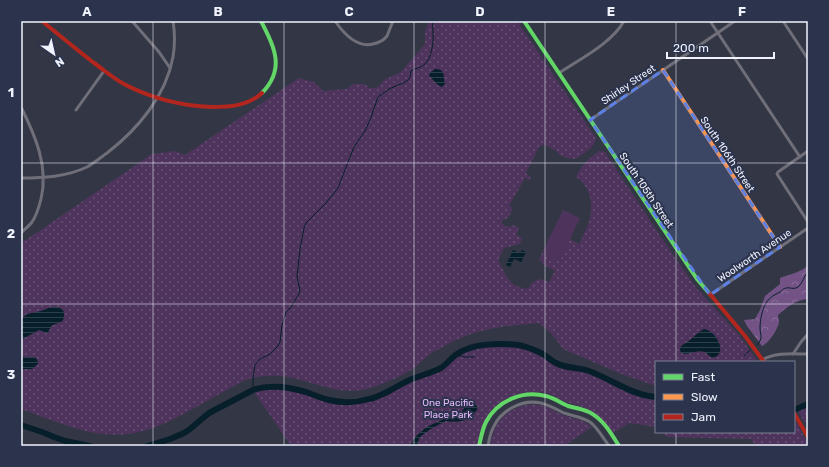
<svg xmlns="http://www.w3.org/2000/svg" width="829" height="467" viewBox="0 0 829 467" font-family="Rubik,sans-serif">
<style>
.grass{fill:url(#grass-dots)}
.forest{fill:url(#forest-crowns)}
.garden{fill:#4e345d}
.water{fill:url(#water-rules)}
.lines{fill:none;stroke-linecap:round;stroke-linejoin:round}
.stream{stroke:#071f2b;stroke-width:1}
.river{stroke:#071f2b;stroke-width:6}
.street{stroke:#6f6e79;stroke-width:3}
.fast{stroke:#63d668;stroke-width:4}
.slow{stroke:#ff974d;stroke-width:4}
.jam{stroke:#b3261e;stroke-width:4}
.marked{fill:#5c80e3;fill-opacity:0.2;stroke:#5c80e3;stroke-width:3;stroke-dasharray:8 5;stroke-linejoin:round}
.grid{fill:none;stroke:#f0f3fd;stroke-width:1;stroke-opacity:0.55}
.labels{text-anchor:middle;stroke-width:4;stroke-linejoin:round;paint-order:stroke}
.street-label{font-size:10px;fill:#f0f3fd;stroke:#2b334d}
.park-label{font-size:10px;fill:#e5b9fb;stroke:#2b334d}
.neatline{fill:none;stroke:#f0f3fd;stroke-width:1.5}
.grid-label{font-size:13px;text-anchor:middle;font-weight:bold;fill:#f0f3fd}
</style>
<defs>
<pattern id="grass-dots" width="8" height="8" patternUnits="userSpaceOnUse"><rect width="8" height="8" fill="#4e345d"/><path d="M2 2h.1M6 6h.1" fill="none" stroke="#685275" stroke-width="1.8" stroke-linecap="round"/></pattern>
<pattern id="forest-crowns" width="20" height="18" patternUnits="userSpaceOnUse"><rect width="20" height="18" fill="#735385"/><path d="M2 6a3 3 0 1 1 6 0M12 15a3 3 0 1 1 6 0" fill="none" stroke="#876c97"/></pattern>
<pattern id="water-rules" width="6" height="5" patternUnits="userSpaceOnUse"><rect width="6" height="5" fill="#071f2b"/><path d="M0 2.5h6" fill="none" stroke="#2b404b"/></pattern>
</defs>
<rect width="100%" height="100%" fill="#333745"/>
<g class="grass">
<path d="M 429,21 L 517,21 L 596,138 C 594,144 593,147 587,151 C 575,161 572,161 558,154 L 558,152 L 545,145 L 543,145 L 539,147 L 526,173 L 531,178 L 529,180 L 525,178 L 509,206 L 513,208 L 508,218 L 501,221 C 503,225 505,227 510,227 L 513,225 L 519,228 L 516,235 L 522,238 L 520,244 L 504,248 L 498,260 L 506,276 L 513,284 L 517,286 L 526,289 L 529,288 L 531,284 L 539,279 L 549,282 L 555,271 L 542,264 L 543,262 L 539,260 L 542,253 L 560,261 L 570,239 L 579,244 C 588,227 596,210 588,191 C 585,185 582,180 576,177 C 582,164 588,160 599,151 L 605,152 L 662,239 L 690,279 L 698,290 L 739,335 L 758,362 L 656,362 L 656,386 L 619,373 L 563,349 L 552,334 L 539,323 C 504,326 478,328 446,345 C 442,348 437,350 433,352 C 424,358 418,366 409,371 C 400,377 384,383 373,387 C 334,401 302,371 264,376 C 257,377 249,378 243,381 C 239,383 234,386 230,388 C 219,394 209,400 198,406 C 181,415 163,426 143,431 C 100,443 61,423 21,409 L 21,239 L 23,242 L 152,154 L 175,151 L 185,155 L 299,78 L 314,82 L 323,91 L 346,89 L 354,84 L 364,84 L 370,88 L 375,88 L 379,86 L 384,80 L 401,72 L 425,44 L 425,32 Z"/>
<path d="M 504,344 C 518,345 531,347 543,354 C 550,358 556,364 564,367 C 570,369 576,368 582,369 C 590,370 597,374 605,377 C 622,385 637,395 656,397 L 656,427 L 629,423 L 613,433 C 604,422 597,412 583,407 C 577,405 571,404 566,402 C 559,399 553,395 546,393 C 522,388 494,399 484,422 C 480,430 479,438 477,446 L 291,446 L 253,390 C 290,377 320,406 357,402 C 367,400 377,398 386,393 C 395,389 404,383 413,379 C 423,375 432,373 441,367 C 452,361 456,353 468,348 C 480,344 492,344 504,344 Z"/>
<path d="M 808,404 L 808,421 L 804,422 L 797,409 Z"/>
<path d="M 527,405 C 544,403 549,409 563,415 C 574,419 582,419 592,427 L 564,446 L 490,446 C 494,423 504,410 527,405 Z"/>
<path d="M 794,418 L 808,444 L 808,446 L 756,446 L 751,439 L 667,437 L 661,432 L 794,432 Z"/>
</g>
<path class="forest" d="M 808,265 L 808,299 C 797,299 786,308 778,315 C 778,316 779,321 779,322 C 778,329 769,343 762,346 L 747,326 L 744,320 L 755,319 L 760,310 L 765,296 L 780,284 L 780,278 C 788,275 804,271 808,265 Z"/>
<path class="garden" d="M 563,210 L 580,218 L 560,261 L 542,253 Z"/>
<g class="water">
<path d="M 435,69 C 446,69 443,77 445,84 L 442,87 C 437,86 433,79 429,76 L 430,73 Z"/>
<path d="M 513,250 L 520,253 L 522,250 L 526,252 L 521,263 L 519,261 L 514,259 L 510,267 L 506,265 Z"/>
<path d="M 51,307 C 57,307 64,307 64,314 C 64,315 64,319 63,320 C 61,323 54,324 51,326 L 48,333 L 47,333 L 39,330 L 21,340 L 21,319 L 27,314 L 41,311 Z"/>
<path d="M 704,329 C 717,331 729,355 712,358 C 709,356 707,353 704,352 C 696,349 689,356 681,353 L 680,350 L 681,346 L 690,340 L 699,332 Z"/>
<path d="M 21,356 L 26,357 L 34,357 L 37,359 L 38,364 L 32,369 L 21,369 Z"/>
<path d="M 470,404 L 475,404 L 478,407 C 474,421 458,423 446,421 L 434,427 L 421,436 L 419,439 L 417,446 L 410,446 L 416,436 L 424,429 L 431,425 L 444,419 L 458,416 L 467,405 Z"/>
</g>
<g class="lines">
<g class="stream">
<path d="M 757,345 C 764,337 760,336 760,328 C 760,320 762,310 766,303 C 770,297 774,295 780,292 C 783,290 782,289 786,288 C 790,287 793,290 798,287 C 803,283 804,276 808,271"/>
<path d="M 456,355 L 465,357 L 474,357"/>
<path d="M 744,356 L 750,350"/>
<path d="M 253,390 L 253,378 L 255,365 L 260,359 L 270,354 L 277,347 L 280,342 L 282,325 L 286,312 L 291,307 L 299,294 L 300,290 L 297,277 L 300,249 L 304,228 L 306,223 L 326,203 L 338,188 L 348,162 L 354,147 L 365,131 L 370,120 L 378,97 L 389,89 L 403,83 L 407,81 L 410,77 L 411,71 C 415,68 421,68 425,64 C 431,59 434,42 433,34 C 433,29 432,26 433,21"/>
</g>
<g class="river">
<path d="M 794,410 L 808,404"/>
<path d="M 21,425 L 42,432 L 54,437 L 65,441 L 90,446"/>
<path d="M 147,446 L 170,439 L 184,433 L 190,429 L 209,413 L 253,390 C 270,384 289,387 306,392 C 314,395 321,398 329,400 C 342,403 356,403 369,399 C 385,396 397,385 412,379 C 422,375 431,373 441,368 C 447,364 451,358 457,354 C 474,343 498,343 518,345 C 526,346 534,350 541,353 C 547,356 551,361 556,363 C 567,369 578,367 589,371 C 611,379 631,395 656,397"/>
</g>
<g class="street">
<path d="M 132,21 L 159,52 L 170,68"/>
<path d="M 335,21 C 344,34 357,48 373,44 C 378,43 384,40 387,36 C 389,31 391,26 393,21"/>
<path d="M 710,21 L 800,157"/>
<path d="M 783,21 L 808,59"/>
<path d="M 559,73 C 580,59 612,43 624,21"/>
<path d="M 21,107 C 35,135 49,167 41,199 C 39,207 37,215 32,222 C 29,226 25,229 21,233"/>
<path d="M 76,110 L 104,71"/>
<path d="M 590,120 L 735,21"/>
<path d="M 808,151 L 778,172 L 777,174 L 808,222"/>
<path d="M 21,178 C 43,178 66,177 87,167 C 94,163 100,158 107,153 C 137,130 166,96 173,57 C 175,45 175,33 173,21"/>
<path d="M 710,295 L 808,228"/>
<path d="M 793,354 L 801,342 L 808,334"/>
<path d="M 762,360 C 776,352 793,354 808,354"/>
<path d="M 488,446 C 489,440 490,434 493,428 C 501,410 522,399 541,403 C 549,405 556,409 564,413 C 573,416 582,417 590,422 C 598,428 603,438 609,446"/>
</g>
<g class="fast">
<path d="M 261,21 C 274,47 286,68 262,93"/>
<path d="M 524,21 L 697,279 L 709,293"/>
<path d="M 479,446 C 481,438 482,430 486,422 C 497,401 522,390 546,396 C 554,398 561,403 568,406 C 575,408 582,409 589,412 C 603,419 611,433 619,446"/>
</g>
<path class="slow" d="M 663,70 L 780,247"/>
<g class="jam">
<path d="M 42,21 C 59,35 76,49 94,63 C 104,70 113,78 124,84 C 150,98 182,106 211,107 C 230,107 248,106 262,93"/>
<path d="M 709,293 L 745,336 L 764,362"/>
<path d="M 794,413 L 808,437"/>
</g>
</g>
<path class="marked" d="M 663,70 L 780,247 L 710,295 L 590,120 Z"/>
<path class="grid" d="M 153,21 L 153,446M 284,21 L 284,446M 414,21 L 414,446M 545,21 L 545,446M 676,21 L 676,362M 21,163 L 808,163M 21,304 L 808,304M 676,432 L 676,446"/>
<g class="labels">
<g class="street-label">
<text transform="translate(628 84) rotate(-34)" y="4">Shirley Street</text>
<text transform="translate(728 154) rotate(56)" y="4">South 106th Street</text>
<text transform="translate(647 190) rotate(56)" y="4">South 105th Street</text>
<text transform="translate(754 255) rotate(-34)" y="4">Woolworth Avenue</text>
</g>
<g class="park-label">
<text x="448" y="406">One Pacific<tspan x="448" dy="12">Place Park</tspan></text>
</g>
</g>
<rect width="829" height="467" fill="none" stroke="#2b334d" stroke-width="44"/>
<rect x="655" y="361" width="140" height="72" fill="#2b334d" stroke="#7a8093"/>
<rect x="663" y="374" width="20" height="6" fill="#63d668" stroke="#7a8093"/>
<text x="691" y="381" font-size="12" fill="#f0f3fd">Fast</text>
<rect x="663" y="394" width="20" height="6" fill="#ff974d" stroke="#7a8093"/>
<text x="691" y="401" font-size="12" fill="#f0f3fd">Slow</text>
<rect x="663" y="414" width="20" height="6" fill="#b3261e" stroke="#7a8093"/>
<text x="691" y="421" font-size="12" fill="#f0f3fd">Jam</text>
<g transform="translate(54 54) rotate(146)" stroke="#2b334d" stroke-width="3" paint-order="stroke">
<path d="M0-3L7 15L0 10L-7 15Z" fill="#f0f3fd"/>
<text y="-6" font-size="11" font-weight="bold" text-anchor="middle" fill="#f0f3fd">N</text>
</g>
<path d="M667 52v6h107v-6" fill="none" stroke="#f0f3fd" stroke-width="2"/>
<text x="673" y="52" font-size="12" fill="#f0f3fd" stroke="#2b334d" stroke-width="3" paint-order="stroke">200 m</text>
<rect x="22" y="22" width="785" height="423" class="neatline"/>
<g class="grid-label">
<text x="87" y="16">A</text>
<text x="218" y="16">B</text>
<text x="349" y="16">C</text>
<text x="480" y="16">D</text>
<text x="611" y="16">E</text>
<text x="742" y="16">F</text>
<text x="11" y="97">1</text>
<text x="11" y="238">2</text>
<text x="11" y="379">3</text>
</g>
</svg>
